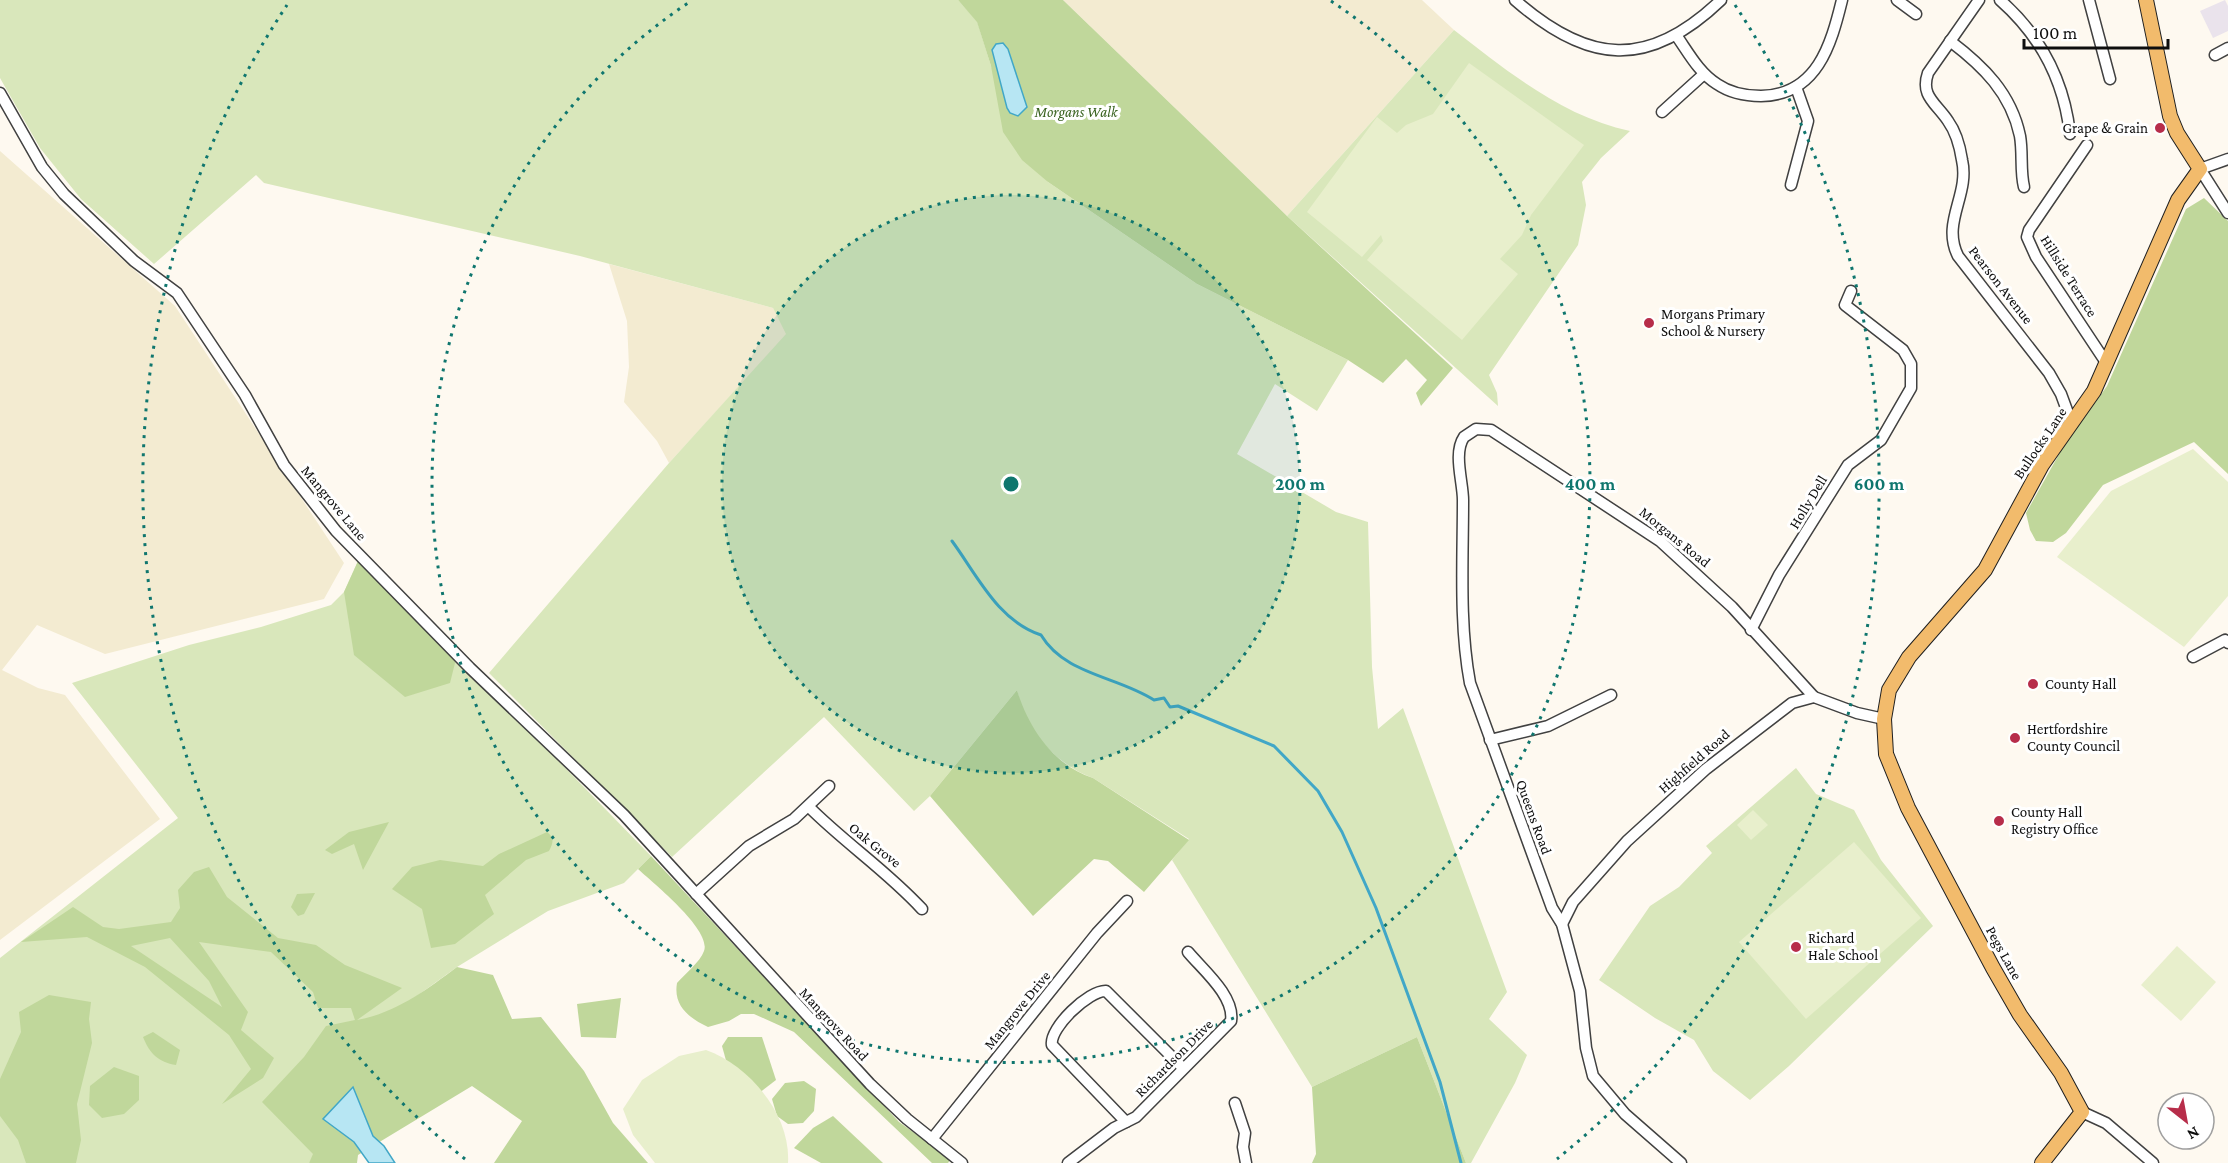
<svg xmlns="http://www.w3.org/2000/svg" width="2228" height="1163" viewBox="0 0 2228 1163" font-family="'Crimson Pro',serif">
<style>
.industrial{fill:#eae3ec}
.farmland{fill:#f3ebd1}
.green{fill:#d9e7bb}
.forest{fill:#c0d79b;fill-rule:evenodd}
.pitch{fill:#e8efcc}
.water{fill:#b7e6f3;stroke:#41a7c7;stroke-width:1.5}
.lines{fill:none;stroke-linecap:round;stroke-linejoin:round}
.stream{stroke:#41a7c7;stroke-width:3}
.minor-casing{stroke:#414141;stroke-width:13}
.major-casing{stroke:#1f1f1f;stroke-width:16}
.minor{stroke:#fff;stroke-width:10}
.major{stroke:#f2bb6c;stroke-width:14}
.ring{fill:none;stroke:#0f766e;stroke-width:3;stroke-dasharray:3 6}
.poi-dot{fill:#b72d4a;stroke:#fff;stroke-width:2}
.labels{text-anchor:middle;stroke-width:6;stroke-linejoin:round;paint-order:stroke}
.park-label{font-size:15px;font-style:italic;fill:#3a6321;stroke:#fff}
.poi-label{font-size:15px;fill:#0e0e0e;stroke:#fff;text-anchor:start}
.street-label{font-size:15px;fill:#0e0e0e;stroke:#fff}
.centre{fill:#0f766e;stroke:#fff;stroke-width:3}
.ring-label{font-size:18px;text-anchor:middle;font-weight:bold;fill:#0f766e;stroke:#fff;stroke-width:6;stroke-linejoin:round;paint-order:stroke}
</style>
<rect width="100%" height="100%" fill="#fef9f0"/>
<path class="industrial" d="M 2225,0 L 2228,6 L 2228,31 L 2213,38 L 2200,11 Z"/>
<g class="farmland">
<path d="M 1063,0 L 1422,0 L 1454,30 L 1287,216 Z"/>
<path d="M 0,151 L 175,306 L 344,563 L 324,599 L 105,654 L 37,625 L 2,670 L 38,688 L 65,695 L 160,819 L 0,940 Z"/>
<path d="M 609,264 L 773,308 L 787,334 L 669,463 L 657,441 L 624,402 L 629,367 L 627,321 Z"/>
</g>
<g class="green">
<path d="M 0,0 L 958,0 L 977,21 L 991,66 L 1048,182 L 1197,284 L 1348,360 L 1317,411 L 1275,384 L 1237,454 L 1336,512 L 1368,522 L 1372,667 L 1378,729 L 1403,708 L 1507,992 L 1489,1019 L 1527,1055 L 1515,1083 L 1471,1163 L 1466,1163 L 1417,1037 L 1312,1087 L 1172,860 L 1189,839 L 1093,778 C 1069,770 1044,748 1030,726 C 1023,716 1020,702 1017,690 L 930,796 L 914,811 L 824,717 L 672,857 L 489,673 L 669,463 L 786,334 L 773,308 L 580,256 L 264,183 L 256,175 L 154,264 L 81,199 L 40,148 L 0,78 Z"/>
<path d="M 1454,30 C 1507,71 1563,117 1630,131 L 1601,158 L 1582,182 L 1586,205 L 1578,245 L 1489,375 L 1497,393 L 1498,406 L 1287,216 Z"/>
<path d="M 360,557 L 651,856 L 624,883 L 548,911 L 457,967 L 414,998 L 309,1163 L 0,1163 L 0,958 L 178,818 L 72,683 L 189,645 L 261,627 L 331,605 L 344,592 Z"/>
<path d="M 1796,768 L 1816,794 L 1854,810 L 1881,860 L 1933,926 L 1789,1066 L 1750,1100 L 1713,1071 L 1694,1040 L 1655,1018 L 1599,980 L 1650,906 L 1679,887 L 1712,853 L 1706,846 Z"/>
</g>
<g class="forest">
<path d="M 958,0 L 1063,0 L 1287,216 L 1453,368 L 1421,406 L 1416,393 L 1427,380 L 1406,359 L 1383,383 L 1348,360 L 1197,284 L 1048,182 L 1022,160 L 1003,132 L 991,66 L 977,22 Z"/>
<path d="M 2204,198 L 2228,221 L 2228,474 L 2194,442 L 2103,485 L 2066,533 L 2053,542 L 2036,541 L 2030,530 L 2026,513 L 2062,449 L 2107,386 L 2186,209 Z"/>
<path d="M 358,561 L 457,655 L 450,683 L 405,697 L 354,655 L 344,592 Z"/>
<path d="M 1017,690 C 1028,727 1054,766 1093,778 L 1189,840 L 1144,892 L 1108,861 L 1094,859 L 1033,916 L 930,796 Z"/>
<path d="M 389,822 L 363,870 L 354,844 L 332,854 L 325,850 L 349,832 Z"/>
<path d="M 547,832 C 555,838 553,843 549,851 L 526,860 L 485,895 L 494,914 L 455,944 L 431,948 L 422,909 L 392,889 L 412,867 L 440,860 L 483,866 L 499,854 Z"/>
<path d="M 651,856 L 899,1122 L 951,1159 L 948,1163 L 932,1163 L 794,1032 L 754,1014 L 741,1014 L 729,1021 L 708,1027 C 689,1018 673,1006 677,983 C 685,974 700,962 704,951 C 712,930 653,883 638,869 Z"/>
<path d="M 209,867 L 227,897 L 278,938 L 316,945 L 345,965 L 402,988 L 357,1020 C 396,1013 426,990 457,967 L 493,975 L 512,1019 L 541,1017 L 584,1071 L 613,1123 L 648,1163 L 494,1163 L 522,1121 L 472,1086 L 358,1155 L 357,1163 L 309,1163 L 313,1154 L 262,1102 L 304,1057 L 326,1026 L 355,1020 L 351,1008 L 318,1008 L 313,992 L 271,952 L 199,942 L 248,1012 L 241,1030 L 274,1058 L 263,1078 L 222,1104 L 251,1069 L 229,1035 L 145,967 L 87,937 L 21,942 L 73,907 L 103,927 L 119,929 L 171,922 L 180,908 L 178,890 L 194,872 ZM 170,938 L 209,981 L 222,1007 L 131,946 Z"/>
<path d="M 315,893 L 304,914 L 298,916 L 291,907 L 297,894 Z"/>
<path d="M 49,995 L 91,1002 L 89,1019 L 92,1043 L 77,1104 L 81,1140 L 76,1163 L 26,1163 L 18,1140 L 0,1116 L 0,1079 L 21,1032 L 19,1012 Z"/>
<path d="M 621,998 L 616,1038 L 581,1037 L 577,1004 Z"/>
<path d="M 153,1032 L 180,1050 L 176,1065 C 158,1062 150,1054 143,1037 Z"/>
<path d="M 728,1037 L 762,1037 L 776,1080 L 759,1093 L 727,1064 L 722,1046 Z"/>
<path d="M 1417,1037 L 1466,1163 L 1312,1163 L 1316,1154 L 1312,1087 Z"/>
<path d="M 114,1067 L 139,1076 L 139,1100 L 124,1114 L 102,1118 L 89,1105 L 90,1086 Z"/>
<path d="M 804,1081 L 816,1089 L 814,1111 L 803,1123 L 788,1124 L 777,1116 L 772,1099 L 785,1083 Z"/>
<path d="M 833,1116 L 883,1163 L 821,1163 L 794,1148 L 813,1128 Z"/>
</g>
<g class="pitch">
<path d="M 1469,63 L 1584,145 L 1531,215 L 1522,235 L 1500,259 L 1518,274 L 1462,340 L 1367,260 L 1383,241 L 1381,235 L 1362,257 L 1307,212 L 1377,117 L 1397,133 L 1406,125 L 1433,114 Z"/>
<path d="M 2193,449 L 2228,482 L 2228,596 L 2184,647 L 2057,557 L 2111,491 Z"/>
<path d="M 1753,810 L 1768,825 L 1751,840 L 1737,825 Z"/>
<path d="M 1854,842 L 1921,918 L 1806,1019 L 1739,942 Z"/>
<path d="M 2177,946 L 2216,982 L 2181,1021 L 2141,985 Z"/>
<path d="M 706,1050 C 750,1066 791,1115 788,1163 L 655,1163 L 633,1135 L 623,1109 L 642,1080 L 679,1056 Z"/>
</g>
<g class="water">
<path d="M 1003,43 L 1008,49 L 1027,107 L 1018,116 L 1010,113 L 1007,108 L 992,50 L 996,44 Z"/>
<path d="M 353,1087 L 373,1136 L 384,1146 L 395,1163 L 369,1163 L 354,1142 L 323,1119 Z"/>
</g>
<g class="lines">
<path class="stream" d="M 952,541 C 977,575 998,621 1041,635 C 1065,675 1117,676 1154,700 L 1164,698 L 1170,707 L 1178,706 L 1274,746 L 1318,791 L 1342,832 L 1376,908 L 1440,1082 L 1461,1163"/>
<g class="minor-casing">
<g id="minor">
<path d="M 1515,0 C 1588,64 1648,70 1721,0"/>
<path d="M 1897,0 L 1916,14"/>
<path d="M 1979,0 L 1928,73 C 1920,96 1936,103 1948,121 C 1956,132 1960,147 1962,160 C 1970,195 1941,222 1958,256 L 2049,373 L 2061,394 L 2072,424"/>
<path d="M 2000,0 C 2041,36 2064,81 2070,134"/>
<path d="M 2089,0 L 2110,79"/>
<path d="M 1676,35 C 1688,52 1699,73 1717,84 C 1730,93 1746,96 1761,96 C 1817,95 1831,45 1842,0"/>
<path d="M 1950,41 C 1983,66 2011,93 2020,136 C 2023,153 2020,171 2024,187"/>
<path d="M 2215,55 L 2228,48"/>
<path d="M 0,93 L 42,167 L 64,194 L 134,261 L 177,293 L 245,395 L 284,465 L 336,531 L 470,668 L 624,815 L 870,1084 L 907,1119 L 962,1163"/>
<path d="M 1662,112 L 1704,74"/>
<path d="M 2087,145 L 2029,230 L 2027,237 L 2036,257 L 2107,364"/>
<path d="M 2228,159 L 2200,169 L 2228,213"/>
<path d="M 1791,185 L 1808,121 L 1796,87"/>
<path d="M 1751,630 L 1779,575 L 1848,465 L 1881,440 L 1911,388 L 1911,364 L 1903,350 L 1845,305 L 1851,291"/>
<path d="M 2193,657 L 2225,640 L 2228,643"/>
<path d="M 1490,740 L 1548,726 L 1611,695"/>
<path d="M 809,807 C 845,843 887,871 922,909"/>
<path d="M 696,894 L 749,846 L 794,819 L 829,786"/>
<path d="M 1562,924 L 1573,902 L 1627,841 L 1706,769 L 1792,703 L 1814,697 L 1857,713 L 1884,719"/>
<path d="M 1235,1103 L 1245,1133 L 1243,1147 L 1246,1163"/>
<path d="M 2082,1112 L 2106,1123 L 2153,1163"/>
<path d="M 1126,1122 L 1052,1045 C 1049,1028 1089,990 1106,991 L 1183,1068"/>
<path d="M 932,1139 L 1097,933 L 1127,901"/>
<path d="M 1068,1163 L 1114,1128 L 1136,1117 L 1231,1021 C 1235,996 1202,969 1188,952"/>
<path d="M 1681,1163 L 1625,1114 L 1593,1076 L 1586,1048 L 1580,991 L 1562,924 L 1552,908 L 1470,683 C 1459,624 1463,561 1463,500 C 1463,482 1453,453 1464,437 L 1476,429 L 1491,430 L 1660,541 L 1732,607 L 1814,697"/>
</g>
</g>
<g class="major-casing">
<path id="major" d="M 2042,1163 L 2082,1112 L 2061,1073 L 2020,1015 L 1993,968 L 1908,808 L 1886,754 L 1884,719 L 1889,690 L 1909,657 L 1985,570 L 2042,465 L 2094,391 L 2178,200 L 2200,169 L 2177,133 L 2170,116 L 2146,0"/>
</g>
<use href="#minor" class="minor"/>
<use href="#major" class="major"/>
</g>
<circle cx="1011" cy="484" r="289" fill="#0f766e" fill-opacity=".12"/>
<g class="ring">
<circle cx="1011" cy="484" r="289"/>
<path d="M1331 1A579 579 0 1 1 691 1"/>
<path d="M465 1159A868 868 0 0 1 287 5M1735 5A868 868 0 0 1 1557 1159"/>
</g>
<g class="poi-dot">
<circle cx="2160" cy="128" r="6"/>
<circle cx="1649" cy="323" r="6"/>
<circle cx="2033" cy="684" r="6"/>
<circle cx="2015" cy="738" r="6"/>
<circle cx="1999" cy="821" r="6"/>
<circle cx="1796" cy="947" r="6"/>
</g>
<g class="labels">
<g class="park-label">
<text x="1076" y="117">Morgans Walk</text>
</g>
<g class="poi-label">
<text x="2148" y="133" text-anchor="end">Grape &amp; Grain</text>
<text x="1661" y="319">Morgans Primary<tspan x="1661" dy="17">School &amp; Nursery</tspan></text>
<text x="2045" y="689">County Hall</text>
<text x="2027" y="734">Hertfordshire<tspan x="2027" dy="17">County Council</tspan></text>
<text x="2011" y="817">County Hall<tspan x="2011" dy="17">Registry Office</tspan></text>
<text x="1808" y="943">Richard<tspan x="1808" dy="17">Hale School</tspan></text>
</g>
<g class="street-label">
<text transform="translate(2069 276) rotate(58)" y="5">Hillside Terrace</text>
<text transform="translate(2001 285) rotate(52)" y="5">Pearson Avenue</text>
<text transform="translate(2040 443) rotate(-56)" y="5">Bullocks Lane</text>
<text transform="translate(1808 502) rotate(-59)" y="5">Holly Dell</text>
<text transform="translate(334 503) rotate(50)" y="5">Mangrove Lane</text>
<text transform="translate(1675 537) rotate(39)" y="5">Morgans Road</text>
<text transform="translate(1694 761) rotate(-41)" y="5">Highfield Road</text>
<text transform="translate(1534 817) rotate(70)" y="5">Queens Road</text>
<text transform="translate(875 845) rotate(39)" y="5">Oak Grove</text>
<text transform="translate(2004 953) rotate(61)" y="5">Pegs Lane</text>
<text transform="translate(1017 1010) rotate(-51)" y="5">Mangrove Drive</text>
<text transform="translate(834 1024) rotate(47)" y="5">Mangrove Road</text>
<text transform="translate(1174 1058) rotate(-45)" y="5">Richardson Drive</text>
</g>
</g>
<circle cx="1011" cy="484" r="9" class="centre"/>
<g class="ring-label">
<text x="1300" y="490">200 m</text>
<text x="1590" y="490">400 m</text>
<text x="1879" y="490">600 m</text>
</g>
<g transform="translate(2186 1121) rotate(149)"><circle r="28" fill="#ffffff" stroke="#9f9f9f" stroke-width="1.5"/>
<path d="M0-4.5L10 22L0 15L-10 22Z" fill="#b72d4a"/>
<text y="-9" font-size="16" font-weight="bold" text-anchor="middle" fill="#0e0e0e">N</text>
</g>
<path d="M2024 39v9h144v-9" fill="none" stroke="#0e0e0e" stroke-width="3"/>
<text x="2033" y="39" font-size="18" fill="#0e0e0e" stroke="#ffffff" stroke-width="4.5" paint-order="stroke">100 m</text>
</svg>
